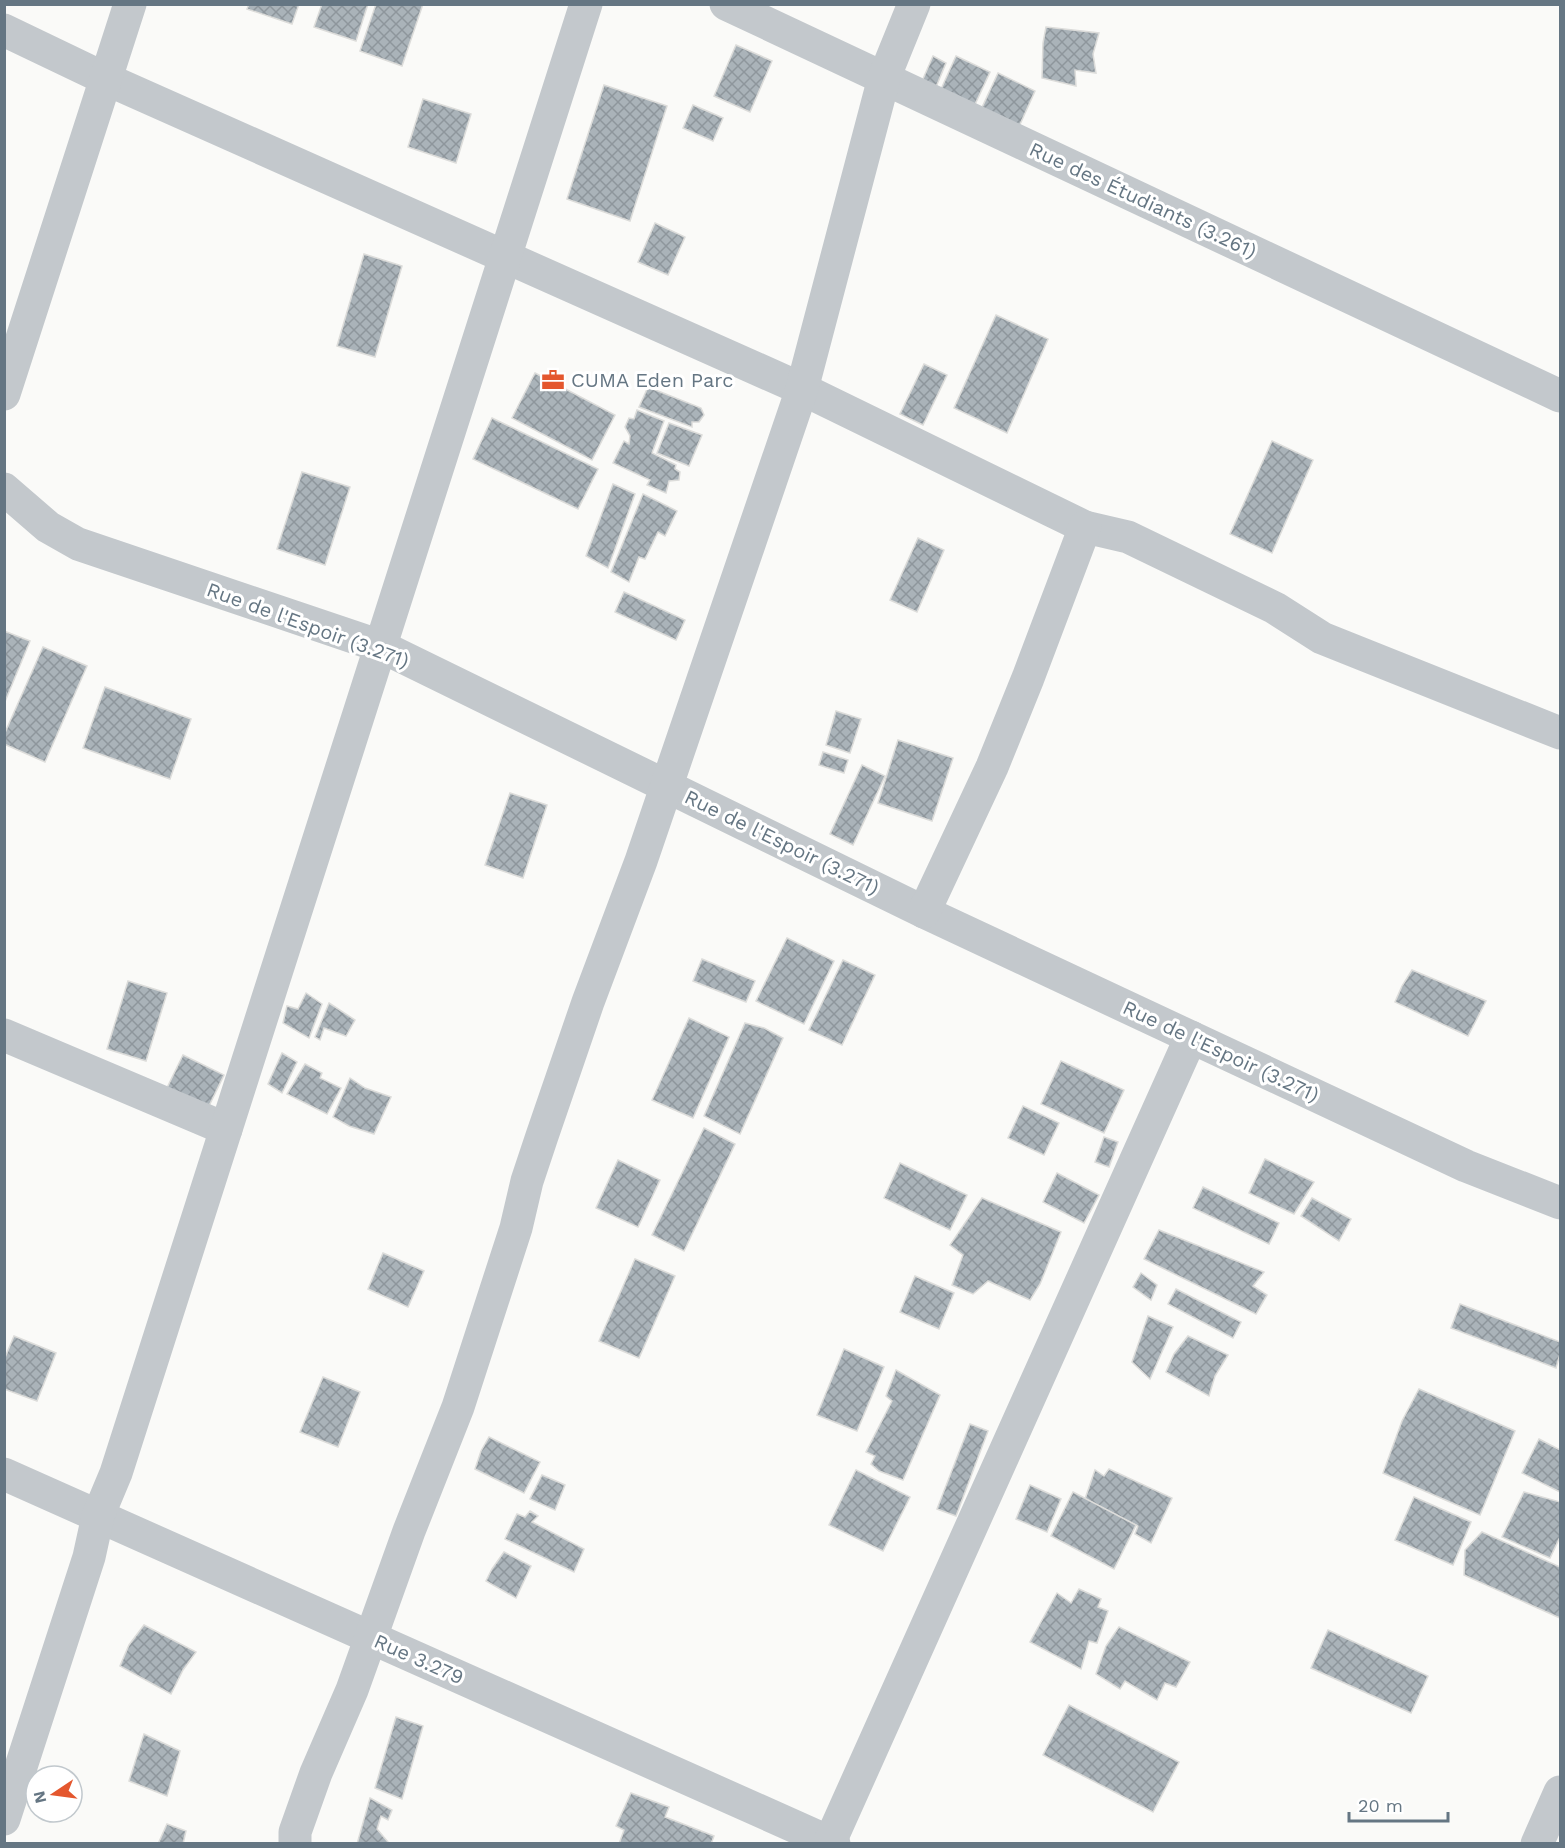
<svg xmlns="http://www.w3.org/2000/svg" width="1565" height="1848" viewBox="0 0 1565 1848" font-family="'Work Sans',sans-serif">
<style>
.building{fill:url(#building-cross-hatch);stroke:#dcdcda;stroke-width:1.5}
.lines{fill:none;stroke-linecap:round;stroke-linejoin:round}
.minor{stroke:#c3c8cc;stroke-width:33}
.labels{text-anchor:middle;stroke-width:6;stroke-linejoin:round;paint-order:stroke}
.street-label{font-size:20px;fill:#657683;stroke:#fff}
.poi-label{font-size:20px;fill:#657683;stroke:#fff;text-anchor:start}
</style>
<defs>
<pattern id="building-cross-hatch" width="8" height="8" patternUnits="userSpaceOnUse" patternTransform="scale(1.5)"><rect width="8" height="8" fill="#aab3b9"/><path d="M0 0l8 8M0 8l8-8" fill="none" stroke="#8e969c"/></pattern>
</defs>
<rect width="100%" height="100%" fill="#fafaf8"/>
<g class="building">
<path d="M 249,4 L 299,4 L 292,24 L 247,9 Z"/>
<path d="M 322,4 L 368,4 L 356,41 L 314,27 Z"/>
<path d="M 376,4 L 423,4 L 402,66 L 360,51 Z"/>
<path d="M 1046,27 L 1099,33 L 1093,54 L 1096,73 L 1075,70 L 1076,86 L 1042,78 L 1043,43 Z"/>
<path d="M 736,45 L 772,61 L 750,112 L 714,96 Z"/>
<path d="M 933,56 L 946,63 L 933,94 L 919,88 Z"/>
<path d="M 956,56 L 990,72 L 971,113 L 937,98 Z"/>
<path d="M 998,73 L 1035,91 L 1017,131 L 979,114 Z"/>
<path d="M 604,85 L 667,106 L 630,221 L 567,199 Z"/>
<path d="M 423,99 L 471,114 L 456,163 L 408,147 Z"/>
<path d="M 693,105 L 723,118 L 713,141 L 683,128 Z"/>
<path d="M 655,223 L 685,237 L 668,275 L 638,262 Z"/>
<path d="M 364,254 L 402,266 L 375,357 L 337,346 Z"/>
<path d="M 996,315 L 1048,339 L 1007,433 L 954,408 Z"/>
<path d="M 924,364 L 947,375 L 923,425 L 900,414 Z"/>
<path d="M 535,373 L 615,415 L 592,460 L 512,418 Z"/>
<path d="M 648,387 L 701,408 L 704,415 L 699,422 L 692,422 L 692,427 L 639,407 Z"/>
<path d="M 637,410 L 664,421 L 652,453 L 676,465 L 675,469 L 680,472 L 679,480 L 669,481 L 666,493 L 647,485 L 650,480 L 613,463 L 624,441 L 629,444 L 630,436 L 625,427 L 629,418 L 634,419 Z"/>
<path d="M 492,418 L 598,469 L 578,509 L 473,459 Z"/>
<path d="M 669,423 L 702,435 L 689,466 L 657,453 Z"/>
<path d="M 1272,441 L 1313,460 L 1272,553 L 1230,534 Z"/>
<path d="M 302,472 L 350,487 L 325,565 L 277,549 Z"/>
<path d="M 613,484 L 635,494 L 608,568 L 586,556 Z"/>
<path d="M 643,494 L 677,511 L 665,536 L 658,532 L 645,559 L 639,557 L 629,582 L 611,572 Z"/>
<path d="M 918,538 L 944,550 L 917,612 L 890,600 Z"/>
<path d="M 624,592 L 685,620 L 676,640 L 615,612 Z"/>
<path d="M 4,631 L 30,641 L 4,704 Z"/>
<path d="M 43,647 L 87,666 L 45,762 L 4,744 L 4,735 Z"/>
<path d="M 105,687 L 191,719 L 170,779 L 83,748 Z"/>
<path d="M 836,711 L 861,719 L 850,753 L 826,745 Z"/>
<path d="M 898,740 L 953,758 L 932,821 L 878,803 Z"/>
<path d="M 823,752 L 848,760 L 844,773 L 819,765 Z"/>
<path d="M 862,765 L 885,776 L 853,845 L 830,834 Z"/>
<path d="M 510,793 L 547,805 L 523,878 L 485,865 Z"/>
<path d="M 787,938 L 834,961 L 804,1024 L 756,1001 Z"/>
<path d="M 702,959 L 755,981 L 746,1002 L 693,981 Z"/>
<path d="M 843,960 L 875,975 L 842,1045 L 809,1030 Z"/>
<path d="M 1412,970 L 1486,1001 L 1468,1036 L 1395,1002 L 1402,986 Z"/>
<path d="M 128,981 L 167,993 L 146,1061 L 107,1049 Z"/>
<path d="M 306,993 L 322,1004 L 309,1038 L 283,1023 L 287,1006 L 298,1009 Z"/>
<path d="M 329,1003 L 355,1020 L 346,1036 L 324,1028 L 320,1040 L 315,1037 Z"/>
<path d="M 689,1018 L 729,1037 L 693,1118 L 652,1100 Z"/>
<path d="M 745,1023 L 764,1028 L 783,1038 L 740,1134 L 704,1116 Z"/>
<path d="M 282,1053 L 297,1062 L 282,1093 L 268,1084 Z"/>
<path d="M 183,1055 L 224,1075 L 206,1112 L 165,1092 Z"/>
<path d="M 1061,1061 L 1124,1090 L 1104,1133 L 1041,1104 Z"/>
<path d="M 305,1064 L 322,1073 L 320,1078 L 341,1088 L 327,1114 L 287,1094 Z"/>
<path d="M 350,1078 L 365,1088 L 391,1097 L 374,1134 L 349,1126 L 333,1117 Z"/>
<path d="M 1023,1106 L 1059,1123 L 1044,1155 L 1008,1138 Z"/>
<path d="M 704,1128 L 735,1144 L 684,1251 L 652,1235 Z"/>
<path d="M 1104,1137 L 1118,1142 L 1109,1167 L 1095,1162 Z"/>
<path d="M 1265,1159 L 1314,1182 L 1294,1214 L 1249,1193 Z"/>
<path d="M 618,1160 L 660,1180 L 638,1227 L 596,1208 Z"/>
<path d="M 900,1163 L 967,1195 L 950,1230 L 884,1198 Z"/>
<path d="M 1057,1173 L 1099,1195 L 1084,1223 L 1043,1202 Z"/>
<path d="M 1203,1187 L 1279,1223 L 1269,1244 L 1193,1208 Z"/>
<path d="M 982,1198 L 1061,1232 L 1040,1284 L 1030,1300 L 988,1281 L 973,1294 L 952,1285 L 963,1255 L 950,1245 Z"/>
<path d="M 1312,1198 L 1351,1219 L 1339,1241 L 1301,1216 Z"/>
<path d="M 1159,1230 L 1264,1272 L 1253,1286 L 1267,1295 L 1256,1314 L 1144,1259 Z"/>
<path d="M 383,1253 L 424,1271 L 408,1307 L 368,1289 Z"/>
<path d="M 635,1259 L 675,1276 L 639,1358 L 599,1341 Z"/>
<path d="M 1141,1273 L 1157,1285 L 1151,1300 L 1133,1287 Z"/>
<path d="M 915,1276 L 954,1293 L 939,1329 L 900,1312 Z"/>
<path d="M 1176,1289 L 1241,1322 L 1233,1338 L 1168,1304 Z"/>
<path d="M 1460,1304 L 1560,1342 L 1560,1354 L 1556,1368 L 1451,1328 Z"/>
<path d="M 1148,1316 L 1173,1327 L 1150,1379 L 1132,1362 Z"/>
<path d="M 14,1336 L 56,1353 L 37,1401 L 4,1389 L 4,1360 Z"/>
<path d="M 1188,1336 L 1228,1355 L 1215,1376 L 1209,1396 L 1166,1372 L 1174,1354 Z"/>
<path d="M 844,1349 L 884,1367 L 857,1431 L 817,1415 Z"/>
<path d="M 896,1370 L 940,1395 L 903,1480 L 879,1471 L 871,1464 L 875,1456 L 866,1452 L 892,1401 L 886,1396 Z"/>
<path d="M 323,1377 L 360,1392 L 338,1447 L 300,1432 Z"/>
<path d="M 1419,1389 L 1515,1431 L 1480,1515 L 1383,1473 L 1402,1421 Z"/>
<path d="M 970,1424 L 988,1431 L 956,1516 L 937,1509 Z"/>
<path d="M 489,1437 L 540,1462 L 524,1493 L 475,1469 L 481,1451 Z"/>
<path d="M 1539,1439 L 1560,1450 L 1560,1492 L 1522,1473 Z"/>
<path d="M 1109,1469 L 1172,1498 L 1151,1543 L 1135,1534 L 1138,1526 L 1085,1499 L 1095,1470 L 1104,1476 Z"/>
<path d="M 856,1470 L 910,1497 L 883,1551 L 829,1525 Z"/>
<path d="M 542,1475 L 565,1485 L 555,1510 L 530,1499 Z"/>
<path d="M 1030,1485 L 1061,1499 L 1047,1532 L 1016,1519 Z"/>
<path d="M 1073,1492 L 1136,1525 L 1114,1569 L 1051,1536 Z"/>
<path d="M 1524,1492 L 1560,1502 L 1560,1537 L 1550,1558 L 1502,1537 Z"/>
<path d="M 1414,1497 L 1471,1522 L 1453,1565 L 1395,1540 Z"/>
<path d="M 530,1511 L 538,1516 L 532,1522 L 584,1549 L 574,1572 L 505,1539 L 517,1514 L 525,1517 Z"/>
<path d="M 1482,1532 L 1560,1567 L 1560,1618 L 1464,1575 L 1465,1550 Z"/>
<path d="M 504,1552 L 531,1566 L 516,1598 L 486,1581 L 492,1569 Z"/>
<path d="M 1079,1589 L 1101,1599 L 1098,1607 L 1108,1611 L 1097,1643 L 1089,1641 L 1081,1669 L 1030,1642 L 1057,1593 L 1071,1603 Z"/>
<path d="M 144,1625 L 196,1652 L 183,1670 L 171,1694 L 120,1666 L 129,1645 Z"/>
<path d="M 1119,1627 L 1190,1662 L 1176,1687 L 1165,1683 L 1157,1700 L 1125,1681 L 1120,1689 L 1096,1674 L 1106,1646 Z"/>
<path d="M 1328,1630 L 1428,1676 L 1411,1713 L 1311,1668 Z"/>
<path d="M 1069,1705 L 1179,1762 L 1153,1812 L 1043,1755 Z"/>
<path d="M 396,1717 L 423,1726 L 402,1799 L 375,1788 Z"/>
<path d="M 144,1734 L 180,1751 L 167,1796 L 129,1781 Z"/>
<path d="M 631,1793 L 669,1807 L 665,1817 L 714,1836 L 711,1844 L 619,1844 L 624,1830 L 616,1826 Z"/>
<path d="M 370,1798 L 392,1810 L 388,1820 L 381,1816 L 377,1829 L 388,1842 L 388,1844 L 357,1844 Z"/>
<path d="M 167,1824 L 186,1831 L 183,1844 L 158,1844 Z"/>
</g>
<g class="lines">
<g class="minor">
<path d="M 726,4 L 1560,396"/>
<path d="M 4,30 L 106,79 L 802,389 L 1085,527 L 1128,537 L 1275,608 L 1322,638 L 1560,733"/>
<path d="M 4,394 L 130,4"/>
<path d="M 4,489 L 48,527 L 78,544 L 380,646 L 924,912 L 1466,1166 L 1560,1203"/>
<path d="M 924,912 L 992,767 L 1028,678 L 1085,527"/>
<path d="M 4,1035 L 226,1129"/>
<path d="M 4,1474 L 834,1844"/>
<path d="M 4,1819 L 89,1557 L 98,1516 L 116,1473 L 586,4"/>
<path d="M 295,1844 L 295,1832 L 316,1773 L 352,1690 L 409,1531 L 458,1407 L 516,1228 L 527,1181 L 542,1136 L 588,1002 L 641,861 L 802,389 L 884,78 L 914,4"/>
<path d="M 829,1844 L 1191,1037"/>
<path d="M 1537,1844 L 1560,1792"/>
</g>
</g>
<defs>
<g id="office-bare" transform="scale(1.8)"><path d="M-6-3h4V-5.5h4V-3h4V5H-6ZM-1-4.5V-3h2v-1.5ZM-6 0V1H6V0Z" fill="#e4572e" stroke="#fff" stroke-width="2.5" paint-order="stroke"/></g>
</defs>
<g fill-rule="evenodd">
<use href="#office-bare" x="553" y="380"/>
</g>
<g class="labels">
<g class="street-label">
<text transform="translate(1143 200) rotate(25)" y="7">Rue des Étudiants (3.261)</text>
<text transform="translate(308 625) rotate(20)" y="7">Rue de l'Espoir (3.271)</text>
<text transform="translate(782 842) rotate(26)" y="7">Rue de l'Espoir (3.271)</text>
<text transform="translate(1221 1051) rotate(25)" y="7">Rue de l'Espoir (3.271)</text>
<text transform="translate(419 1659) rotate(24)" y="7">Rue 3.279</text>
</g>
<g class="poi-label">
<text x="571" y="387">CUMA Eden Parc</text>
</g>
</g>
<rect width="1565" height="1848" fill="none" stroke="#657683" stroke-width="12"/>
<g transform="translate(54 1794) rotate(257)"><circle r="28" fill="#ffffff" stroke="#c1c8cd" stroke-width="1.5"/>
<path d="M0-4.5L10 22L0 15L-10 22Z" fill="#e4572e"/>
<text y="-9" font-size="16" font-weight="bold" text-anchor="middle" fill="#657683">N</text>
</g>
<path d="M1349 1812v9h99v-9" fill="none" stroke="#657683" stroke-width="3"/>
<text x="1358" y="1812" font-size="18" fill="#657683" stroke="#ffffff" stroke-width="4.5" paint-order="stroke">20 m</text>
</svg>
